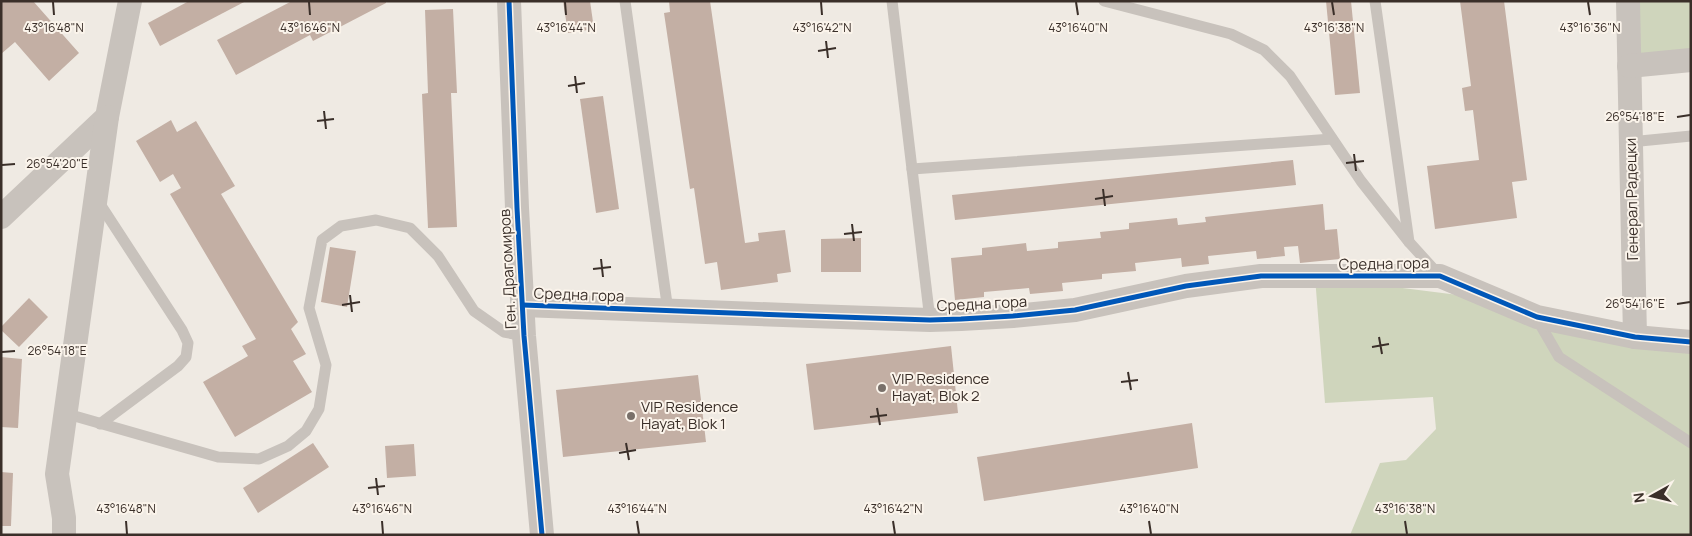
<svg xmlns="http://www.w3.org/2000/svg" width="1692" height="536" viewBox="0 0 1692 536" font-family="Manrope,sans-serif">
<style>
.green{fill:#cfd5bc}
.building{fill:#c3afa4}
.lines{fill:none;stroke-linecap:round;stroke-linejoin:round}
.lane{stroke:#c8c2bc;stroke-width:11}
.street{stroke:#c8c2bc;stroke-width:24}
.cycleway-casing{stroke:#fbf4eb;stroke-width:8}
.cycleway{stroke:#0057b8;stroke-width:5}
.ticks{fill:none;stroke:#3a2f29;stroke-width:2}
.poi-dot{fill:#79706a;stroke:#fbf4eb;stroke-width:2}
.labels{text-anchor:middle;stroke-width:4;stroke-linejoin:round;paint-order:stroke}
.street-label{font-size:15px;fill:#3a2f29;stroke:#fbf4eb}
.poi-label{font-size:15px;fill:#3a2f29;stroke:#fbf4eb;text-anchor:start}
.ticks-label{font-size:12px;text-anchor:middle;fill:#3a2f29;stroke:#fbf4eb;stroke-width:4;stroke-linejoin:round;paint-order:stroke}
</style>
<rect width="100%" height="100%" fill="#efeae3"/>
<g class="green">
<path d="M 1628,1 L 1691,1 L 1691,60 L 1629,66 Z"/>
<path d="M 1315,277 L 1498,300 L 1691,342 L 1691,535 L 1350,535 L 1380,463 L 1406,460 L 1436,429 L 1433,397 L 1325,403 Z"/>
</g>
<g class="building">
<path d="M 3,1 L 33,1 L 79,53 L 49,81 L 15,42 L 1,54 L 1,2 Z"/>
<path d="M 189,1 L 246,1 L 160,46 L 148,23 Z"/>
<path d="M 292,1 L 386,1 L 386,3 L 313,41 L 310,35 L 236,75 L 217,40 Z"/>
<path d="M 563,1 L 590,1 L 594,29 L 568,33 Z"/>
<path d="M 669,1 L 710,1 L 745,243 L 759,241 L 758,233 L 785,230 L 791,272 L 777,274 L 778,282 L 721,290 L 717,262 L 705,264 L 694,188 L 690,189 L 664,13 L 670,12 Z"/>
<path d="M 1326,1 L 1351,1 L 1360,93 L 1335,95 Z"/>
<path d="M 1460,1 L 1504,1 L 1527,180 L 1512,182 L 1517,218 L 1435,229 L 1427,166 L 1479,160 L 1473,110 L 1465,111 L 1462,88 L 1471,86 Z"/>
<path d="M 453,9 L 457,93 L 451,93 L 457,227 L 428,228 L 422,94 L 428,93 L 425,10 Z"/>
<path d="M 603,96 L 619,209 L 596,213 L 580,99 Z"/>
<path d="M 171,120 L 177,132 L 196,121 L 235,186 L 221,194 L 298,322 L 291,329 L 306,354 L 293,361 L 312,392 L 235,437 L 203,382 L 248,356 L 242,346 L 256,339 L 170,194 L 181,188 L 173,174 L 160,182 L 136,141 Z"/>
<path d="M 1293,160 L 1296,185 L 955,220 L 952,195 Z"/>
<path d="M 1323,204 L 1325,230 L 1337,229 L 1340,259 L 1300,263 L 1298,246 L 1284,247 L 1285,256 L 1257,259 L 1256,251 L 1208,256 L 1209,264 L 1182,267 L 1181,258 L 1135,263 L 1136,271 L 1102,274 L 1102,279 L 1062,283 L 1063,291 L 1030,294 L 1029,288 L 984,292 L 984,297 L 955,300 L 951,258 L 982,255 L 982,248 L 1026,243 L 1027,251 L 1058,248 L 1058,242 L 1101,238 L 1100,232 L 1129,229 L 1129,223 L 1177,218 L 1178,225 L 1206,222 L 1205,217 Z"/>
<path d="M 861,238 L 861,272 L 821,272 L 821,239 Z"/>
<path d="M 330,247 L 356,251 L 347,307 L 321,302 Z"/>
<path d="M 29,298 L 48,317 L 19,347 L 1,330 L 1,327 Z"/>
<path d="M 951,346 L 958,413 L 814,430 L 806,364 Z"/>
<path d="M 1,357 L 22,359 L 18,428 L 1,427 Z"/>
<path d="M 698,375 L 706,442 L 563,457 L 556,390 Z"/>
<path d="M 1192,423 L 1198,468 L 984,501 L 977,457 Z"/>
<path d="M 313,443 L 329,467 L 258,513 L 243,488 Z"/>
<path d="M 414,444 L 416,476 L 387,478 L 385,446 Z"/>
<path d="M 1,472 L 13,473 L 11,526 L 1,526 Z"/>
</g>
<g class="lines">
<g class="lane">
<path d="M 625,1 L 668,311"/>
<path d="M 892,1 L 930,320"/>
<path d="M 1104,1 L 1231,34 L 1264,50 L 1290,76 L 1361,181 L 1409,242"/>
<path d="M 1375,1 L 1409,242 L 1438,274"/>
<path d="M 1630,142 L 1691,136"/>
<path d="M 912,169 L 1332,139"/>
<path d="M 98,201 L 182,330 L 188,343 L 186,357 L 178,366 L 100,424"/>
<path d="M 1537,319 L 1559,357 L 1691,443"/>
<path d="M 64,413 L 218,457 L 259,459 L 288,446 L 306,431 L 319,409 L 326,365 L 309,308 L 322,240 L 341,226 L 376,220 L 410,228 L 438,256 L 474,311 L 504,332 L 524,336"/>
</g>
<g class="street">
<path d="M 509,1 L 517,208 L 524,336 L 542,535"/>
<path d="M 1628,1 L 1635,337"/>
<path d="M 1629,66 L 1691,60"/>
<path d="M 1,217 L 107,117 L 130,1"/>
<path d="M 523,305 L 811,316 L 930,320 L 961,319 L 1013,316 L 1075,310 L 1186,286 L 1261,276 L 1440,276 L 1537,317 L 1635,337 L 1691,342"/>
<path d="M 64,535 L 64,518 L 57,474 L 107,117"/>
</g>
<g class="cycleway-casing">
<g id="cycleway">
<path d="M 509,1 L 517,208 L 524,336 L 542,535"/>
<path d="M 523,305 L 811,316 L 930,320 L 961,319 L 1013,316 L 1075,310 L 1186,286 L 1261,276 L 1440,276 L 1537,317 L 1635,337 L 1691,342"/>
</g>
</g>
<use href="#cycleway" class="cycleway"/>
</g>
<path class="ticks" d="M 53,2 L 54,15M 309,2 L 310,15M 565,2 L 566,15M 821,2 L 822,15M 1076,2 L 1078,15M 1332,2 L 1334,15M 1588,2 L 1590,15M 826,41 L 828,58M 818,51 L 836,48M 575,76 L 577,93M 568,86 L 585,83M 324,111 L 326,129M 1677,117 L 1690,115M 317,121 L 334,119M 1354,154 L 1356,171M 1346,163 L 1364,161M 2,165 L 15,164M 1103,189 L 1105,206M 1095,199 L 1113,196M 852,224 L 854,241M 844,234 L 862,232M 601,259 L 603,277M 593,269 L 611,267M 350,295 L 352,312M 1677,304 L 1690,302M 342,305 L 360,302M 1379,337 L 1382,354M 1372,347 L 1389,344M 2,352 L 15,351M 1128,372 L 1131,390M 1121,382 L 1138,380M 877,408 L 880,425M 870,417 L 887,415M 626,443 L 629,460M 619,453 L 636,450M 376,478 L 378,495M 368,488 L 385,486M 126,521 L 127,534M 382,521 L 383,534M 637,521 L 639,534M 893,521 L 895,534M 1149,521 L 1151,534M 1405,521 L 1407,534"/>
<g class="poi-dot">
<circle cx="882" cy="388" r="5"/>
<circle cx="631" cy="416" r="5"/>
</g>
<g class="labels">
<g class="street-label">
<text transform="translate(1632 199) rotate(-91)" y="5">Генерал Радецки</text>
<text transform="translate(1384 264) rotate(-1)" y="5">Средна гора</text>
<text transform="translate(508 269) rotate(-93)" y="5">Ген. Драгомиров</text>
<text transform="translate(579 295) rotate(2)" y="5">Средна гора</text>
<text transform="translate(982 304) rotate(-3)" y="5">Средна гора</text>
</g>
<g class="poi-label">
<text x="892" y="384">VIP Residence<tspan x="892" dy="17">Hayat, Blok 2</tspan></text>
<text x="641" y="412">VIP Residence<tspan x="641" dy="17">Hayat, Blok 1</tspan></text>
</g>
</g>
<g class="ticks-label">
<text x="54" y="32">43°16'48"N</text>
<text x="310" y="32">43°16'46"N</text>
<text x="566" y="32">43°16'44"N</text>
<text x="822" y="32">43°16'42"N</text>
<text x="1078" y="32">43°16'40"N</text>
<text x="1334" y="32">43°16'38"N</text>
<text x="1590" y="32">43°16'36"N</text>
<text x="1635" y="121">26°54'18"E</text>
<text x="57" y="168">26°54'20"E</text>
<text x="1635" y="308">26°54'16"E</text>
<text x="57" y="355">26°54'18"E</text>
<text x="126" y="513">43°16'48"N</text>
<text x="382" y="513">43°16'46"N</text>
<text x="637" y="513">43°16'44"N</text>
<text x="893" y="513">43°16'42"N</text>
<text x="1149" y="513">43°16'40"N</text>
<text x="1405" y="513">43°16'38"N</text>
</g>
<rect width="1692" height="536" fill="none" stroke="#3a2f29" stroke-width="5"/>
<g transform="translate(1652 496) rotate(262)" stroke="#fbf4eb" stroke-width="4" paint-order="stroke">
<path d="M0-4L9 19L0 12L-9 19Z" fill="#3a2f29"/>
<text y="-8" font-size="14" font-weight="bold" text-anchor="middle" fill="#3a2f29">N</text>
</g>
</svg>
